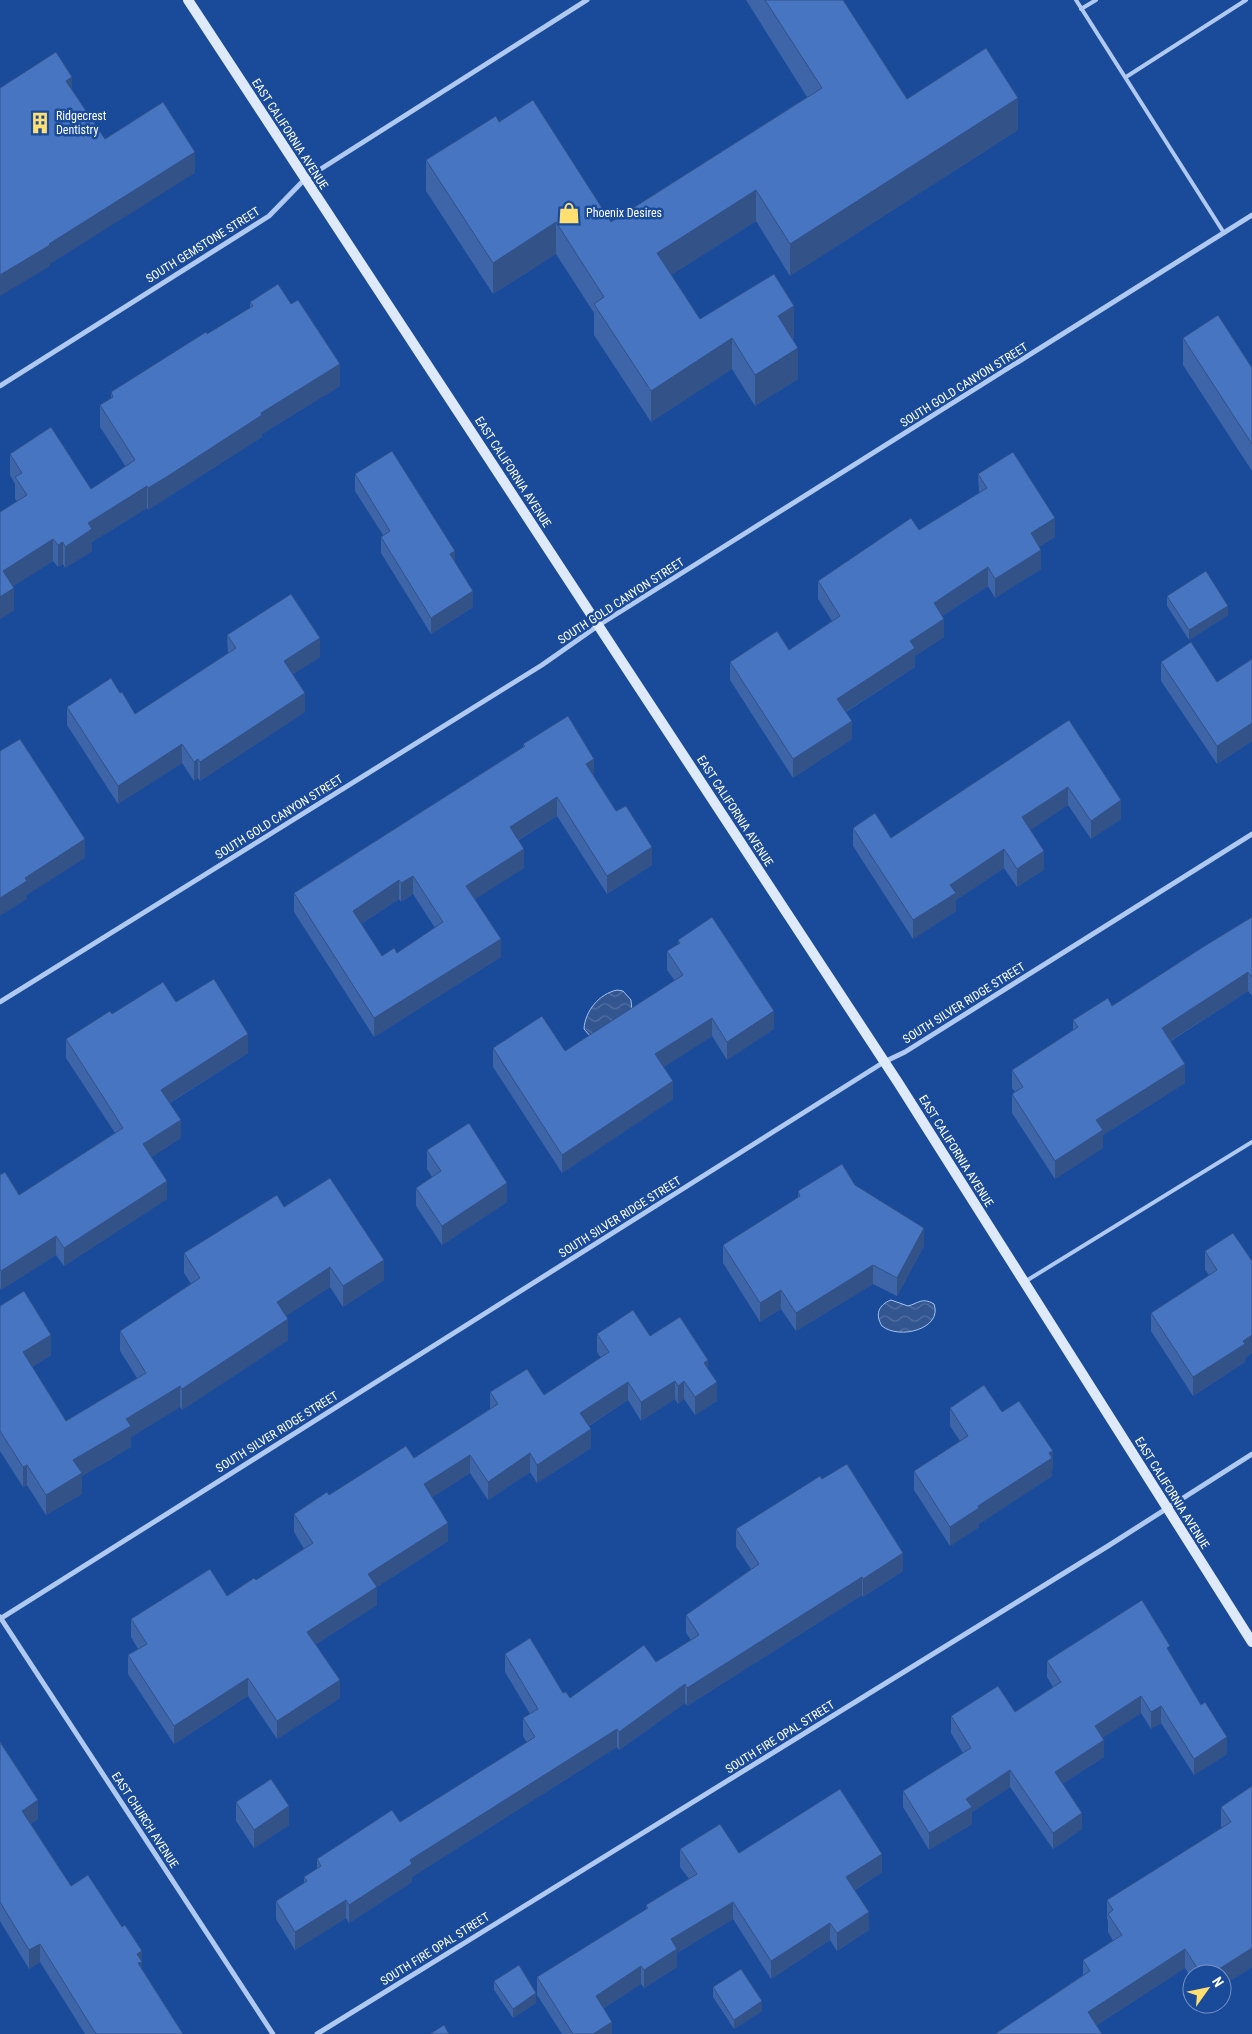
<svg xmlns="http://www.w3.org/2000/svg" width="1252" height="2034" viewBox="0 0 1252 2034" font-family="'Roboto Condensed',sans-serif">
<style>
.water{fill:url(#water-waves);stroke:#a3c3f3}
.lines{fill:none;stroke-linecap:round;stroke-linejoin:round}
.lane{stroke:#b0c9f1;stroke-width:4}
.street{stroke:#b0c9f1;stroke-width:5}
.secondary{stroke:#dee9fc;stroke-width:10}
.wall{fill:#3d65a7;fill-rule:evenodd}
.shaded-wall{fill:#325288}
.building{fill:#4775c2;stroke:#325288;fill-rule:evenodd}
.labels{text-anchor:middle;stroke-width:5;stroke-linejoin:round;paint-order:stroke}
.poi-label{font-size:12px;fill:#fff;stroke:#1a4a9a;text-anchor:start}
.street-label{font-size:12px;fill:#fff;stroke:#1a4a9a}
</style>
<defs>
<pattern id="water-waves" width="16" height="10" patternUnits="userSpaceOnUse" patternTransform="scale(1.25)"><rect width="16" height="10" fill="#335691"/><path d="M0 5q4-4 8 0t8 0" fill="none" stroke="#526fa2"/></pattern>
</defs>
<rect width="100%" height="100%" fill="#1a4a9a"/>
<g class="water">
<path d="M 617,990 L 623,991 L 631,1000 L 632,1011 L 591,1037 L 584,1029 C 585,1011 599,994 617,990 Z"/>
<path d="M 891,1300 L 908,1306 C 919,1303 922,1297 934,1304 C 943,1329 899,1340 882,1326 C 875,1315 878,1305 891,1300 Z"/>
</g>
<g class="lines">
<g class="lane">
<path d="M 1076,0 L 1224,233"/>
<path d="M 1081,9 L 1096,0"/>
<path d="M 1126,77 L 1246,0"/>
<path d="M 1026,1281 L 1252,1142"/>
</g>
<g class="street">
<path d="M 0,386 L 269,216 L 305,179 L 587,0"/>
<path d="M 0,1002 L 542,665 L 599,625 L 1252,215"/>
<path d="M 0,1617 L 273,2034"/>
<path d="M 0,1619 L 884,1062 L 905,1052 L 1252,834"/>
<path d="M 317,2034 L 1108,1546 L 1252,1454"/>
</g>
<path class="secondary" d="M 188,0 L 899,1084 L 1252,1642"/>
</g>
<g class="wall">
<path d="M 746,0 L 843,0 L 907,99 L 1018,130 L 790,276 L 756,221 L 671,275 L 700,319 L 794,337 L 793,338 L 798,379 L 755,406 L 732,369 L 651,422 L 594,335 L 594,313 L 556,254 L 493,294 L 426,191 L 426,160 L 499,122 L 611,222 L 807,97 Z"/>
<path d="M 250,302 L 340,386 L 262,434 L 262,437 L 168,497 L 148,510 L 147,508 L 92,542 L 92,551 L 65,568 L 63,564 L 58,567 L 53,561 L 13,586 L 14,610 L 0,619 L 17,501 L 15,499 L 15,484 L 10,475 L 10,454 L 91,489 L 126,467 L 100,427 L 100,405 L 111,399 L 111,392 L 250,308 Z"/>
<path d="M 1183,338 L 1252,368 L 1252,471 L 1183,365 Z"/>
<path d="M 355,474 L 473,607 L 431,634 L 381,553 L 381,537 L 383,535 L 355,491 Z"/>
<path d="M 978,474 L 1055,537 L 1039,547 L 1041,569 L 995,598 L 988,586 L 942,616 L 944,637 L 915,656 L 915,667 L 846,712 L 852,739 L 793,778 L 730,680 L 730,662 L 789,650 L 832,621 L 818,599 L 818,581 L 919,530 L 979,493 Z"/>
<path d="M 1167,596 L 1228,615 L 1189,640 L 1167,606 Z"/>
<path d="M 227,635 L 320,657 L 293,674 L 305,712 L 200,781 L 198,778 L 194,781 L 182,763 L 118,804 L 67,725 L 67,707 L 135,714 L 228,654 Z"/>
<path d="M 1252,659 L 1252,741 L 1217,764 L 1161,681 L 1161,662 L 1217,682 Z"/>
<path d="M 1069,720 L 1121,819 L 1091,839 L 1068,805 L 1030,830 L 1044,870 L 1017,887 L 1004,868 L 956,900 L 956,911 L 913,939 L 853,846 L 853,828 L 891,838 Z"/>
<path d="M 523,744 L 594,777 L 652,865 L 607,894 L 557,816 L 519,840 L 524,868 L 475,899 L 501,957 L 374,1037 L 294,912 L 294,893 L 523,747 ZM 413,894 L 435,928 L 397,953 L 382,956 L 361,924 L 399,899 L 401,902 Z"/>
<path d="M 1252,917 L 1252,996 L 1248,991 L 1171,1041 L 1185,1083 L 1103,1135 L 1103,1148 L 1055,1179 L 1012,1113 L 1012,1094 L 1015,1092 L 1012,1088 L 1012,1070 L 1073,1030 L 1073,1020 L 1112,1006 Z"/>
<path d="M 678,940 L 774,1029 L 727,1060 L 712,1036 L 664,1067 L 673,1099 L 562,1173 L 493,1067 L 493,1048 L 565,1051 L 675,981 L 667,970 L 667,951 L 678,944 Z"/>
<path d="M 176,1002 L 248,1053 L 170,1103 L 181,1138 L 151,1157 L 167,1199 L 64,1266 L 56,1255 L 1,1290 L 0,1288 L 0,1175 L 19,1195 L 115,1133 L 66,1058 L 66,1039 L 112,1014 Z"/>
<path d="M 427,1150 L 507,1202 L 442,1245 L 416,1206 L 416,1188 L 432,1177 L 427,1169 Z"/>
<path d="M 855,1185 L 924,1246 L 897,1296 L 873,1284 L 796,1331 L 781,1309 L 760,1322 L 723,1263 L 723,1245 L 798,1198 L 798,1191 Z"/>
<path d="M 284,1207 L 384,1280 L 343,1307 L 330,1287 L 286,1316 L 288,1340 L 182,1410 L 180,1407 L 131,1437 L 131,1447 L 82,1476 L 82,1494 L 46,1515 L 27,1485 L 23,1487 L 0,1451 L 0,1306 L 51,1355 L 32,1367 L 66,1421 L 137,1378 L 120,1351 L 120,1331 L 191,1284 L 184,1273 L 184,1253 Z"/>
<path d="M 1205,1251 L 1252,1261 L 1252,1353 L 1245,1358 L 1245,1362 L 1193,1396 L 1151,1331 L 1151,1313 L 1209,1275 L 1205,1270 Z"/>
<path d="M 597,1334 L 650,1336 L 708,1369 L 717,1401 L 695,1415 L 684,1399 L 678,1404 L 675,1399 L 641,1421 L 628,1400 L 589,1426 L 591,1448 L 537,1483 L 530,1472 L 488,1500 L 470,1473 L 432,1497 L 448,1541 L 377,1587 L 377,1605 L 316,1644 L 340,1698 L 277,1739 L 248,1696 L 174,1744 L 128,1674 L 128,1655 L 138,1649 L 131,1637 L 131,1619 L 227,1596 L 256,1580 L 304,1549 L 294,1532 L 294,1514 L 329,1495 L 414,1458 L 490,1409 L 490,1392 L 544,1395 L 601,1358 L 597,1352 Z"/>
<path d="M 950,1408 L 1002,1412 L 1053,1469 L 1052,1470 L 1052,1476 L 979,1524 L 979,1527 L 950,1546 L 914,1490 L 914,1471 L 960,1441 L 950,1426 Z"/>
<path d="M 822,1479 L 903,1571 L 863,1597 L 862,1595 L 687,1706 L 685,1703 L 619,1750 L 617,1747 L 412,1877 L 412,1882 L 349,1923 L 346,1918 L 295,1950 L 276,1919 L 276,1901 L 304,1883 L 304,1877 L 317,1869 L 317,1859 L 400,1822 L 527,1743 L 523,1736 L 523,1718 L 530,1714 L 505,1672 L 505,1654 L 570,1698 L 656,1662 L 691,1640 L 686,1633 L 686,1615 L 751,1569 L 736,1547 L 736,1529 Z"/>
<path d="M 1170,1653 L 1227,1754 L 1194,1775 L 1161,1723 L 1151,1729 L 1141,1713 L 1102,1738 L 1104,1757 L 1062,1784 L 1082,1829 L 1053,1849 L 1010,1787 L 972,1812 L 972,1824 L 929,1850 L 903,1807 L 903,1791 L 963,1753 L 951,1733 L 951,1716 L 1015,1712 L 1053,1687 L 1047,1677 L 1047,1661 Z"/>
<path d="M 0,1742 L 38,1819 L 31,1824 L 71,1886 L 142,1969 L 183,2034 L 85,2034 L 40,1962 L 29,1969 L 0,1921 Z"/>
<path d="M 1252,1786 L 1252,1967 L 1222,1986 L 1222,1974 L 1192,1974 L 1192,1979 L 1185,1968 L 1097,2025 L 995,2034 L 1083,1975 L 1083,1960 L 1113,1941 L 1108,1932 L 1108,1921 L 1107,1919 L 1107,1900 L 1222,1828 L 1221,1826 L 1221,1807 Z"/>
<path d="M 236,1802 L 289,1825 L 254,1848 L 236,1821 Z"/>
<path d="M 680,1849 L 739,1853 L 882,1872 L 855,1890 L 869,1930 L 837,1951 L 830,1940 L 771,1979 L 733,1919 L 677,1953 L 677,1967 L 644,1988 L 641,1984 L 604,2008 L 612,2034 L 562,2034 L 537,1995 L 537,1977 L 646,1910 L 646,1905 L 689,1879 L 680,1867 Z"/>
<path d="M 494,1981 L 536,2003 L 513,2018 L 494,1990 Z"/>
<path d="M 713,1987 L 762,2011 L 734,2029 L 713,1997 Z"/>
</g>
<g class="shaded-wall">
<path d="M 72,77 L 72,98 L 66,81 Z"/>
<path d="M 1018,98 L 1018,130 L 790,276 L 790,244 Z"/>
<path d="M 195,152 L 195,173 L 50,264 L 50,266 L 0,296 L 0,275 Z"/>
<path d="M 756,190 L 756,221 L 657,284 L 657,253 Z"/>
<path d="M 556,222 L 556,254 L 493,294 L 493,263 Z"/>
<path d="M 794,306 L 794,337 L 778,347 L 778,316 Z"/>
<path d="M 732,338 L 732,369 L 651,422 L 651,391 Z"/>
<path d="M 798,348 L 798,379 L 755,406 L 755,375 Z"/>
<path d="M 340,364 L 340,386 L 262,434 L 262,437 L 148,510 L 148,488 L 261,413 Z"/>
<path d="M 147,486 L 147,508 L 92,542 L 92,551 L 65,568 L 65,547 L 88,523 Z"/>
<path d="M 1055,518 L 1055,537 L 1031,552 L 1031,533 Z"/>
<path d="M 53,539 L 53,561 L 3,593 L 3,571 Z"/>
<path d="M 63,542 L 63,564 L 58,567 L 58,545 Z"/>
<path d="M 1041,550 L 1041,569 L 995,598 L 995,579 Z"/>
<path d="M 455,551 L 455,567 L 450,554 Z"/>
<path d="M 988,567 L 988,586 L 934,621 L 934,603 Z"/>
<path d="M 14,588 L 14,610 L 0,619 L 0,597 Z"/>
<path d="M 473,591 L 473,607 L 431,634 L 431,618 Z"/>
<path d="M 1228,606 L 1228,615 L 1189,640 L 1189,630 Z"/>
<path d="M 944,619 L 944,637 L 915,656 L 915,667 L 837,717 L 837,699 L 910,641 Z"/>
<path d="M 320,638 L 320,657 L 284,680 L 284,661 Z"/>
<path d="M 305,693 L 305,712 L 200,781 L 200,762 Z"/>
<path d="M 852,721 L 852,739 L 793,778 L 793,759 Z"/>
<path d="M 1252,723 L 1252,741 L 1217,764 L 1217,746 Z"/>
<path d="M 182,744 L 182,763 L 118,804 L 118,786 Z"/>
<path d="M 198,759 L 198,778 L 194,781 L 194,762 Z"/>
<path d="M 594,759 L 594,777 L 586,764 Z"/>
<path d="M 1068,787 L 1068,805 L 1022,836 L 1022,817 Z"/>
<path d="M 557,797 L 557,816 L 510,845 L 510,827 Z"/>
<path d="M 1121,800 L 1121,819 L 1091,839 L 1091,821 Z"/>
<path d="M 85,839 L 85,858 L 27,895 L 27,899 L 0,916 L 0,898 L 25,878 Z"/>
<path d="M 652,847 L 652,865 L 607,894 L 607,876 Z"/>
<path d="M 524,849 L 524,868 L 466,905 L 466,886 Z"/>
<path d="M 1004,849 L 1004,868 L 956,900 L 956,911 L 913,939 L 913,920 L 950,885 Z"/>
<path d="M 1044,851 L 1044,870 L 1017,887 L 1017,869 Z"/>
<path d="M 413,876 L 413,894 L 401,902 L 401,883 Z"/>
<path d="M 399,880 L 399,899 L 353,929 L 353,911 Z"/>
<path d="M 501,939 L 501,957 L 374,1037 L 374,1018 Z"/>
<path d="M 1248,972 L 1248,991 L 1162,1046 L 1162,1028 Z"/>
<path d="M 774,1011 L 774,1029 L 727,1060 L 727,1042 Z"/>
<path d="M 712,1018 L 712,1036 L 655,1073 L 655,1054 Z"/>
<path d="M 248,1034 L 248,1053 L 161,1108 L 161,1090 Z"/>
<path d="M 1185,1064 L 1185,1083 L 1103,1135 L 1103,1148 L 1055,1179 L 1055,1161 L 1096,1120 Z"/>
<path d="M 673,1081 L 673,1099 L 562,1173 L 562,1155 Z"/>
<path d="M 181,1120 L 181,1138 L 143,1163 L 143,1144 Z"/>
<path d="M 167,1181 L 167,1199 L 64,1266 L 64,1248 Z"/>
<path d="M 507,1183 L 507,1202 L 442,1245 L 442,1226 Z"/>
<path d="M 924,1228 L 924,1246 L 897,1296 L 897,1278 Z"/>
<path d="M 56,1236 L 56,1255 L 1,1290 L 1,1271 Z"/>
<path d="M 384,1260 L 384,1280 L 343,1307 L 343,1286 Z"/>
<path d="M 873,1265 L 873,1284 L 796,1331 L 796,1313 Z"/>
<path d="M 330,1267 L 330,1287 L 277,1322 L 277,1302 Z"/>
<path d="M 781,1290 L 781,1309 L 760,1322 L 760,1303 Z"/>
<path d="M 288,1319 L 288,1340 L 182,1410 L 182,1389 Z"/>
<path d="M 51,1335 L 51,1355 L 23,1373 L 23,1352 Z"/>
<path d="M 1252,1335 L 1252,1353 L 1245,1358 L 1245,1362 L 1193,1396 L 1193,1377 Z"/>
<path d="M 708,1360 L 708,1378 L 704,1363 Z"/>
<path d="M 675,1381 L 675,1399 L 641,1421 L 641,1402 Z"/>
<path d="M 684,1381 L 684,1399 L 678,1404 L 678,1386 Z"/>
<path d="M 628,1382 L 628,1400 L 580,1431 L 580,1413 Z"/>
<path d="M 717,1382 L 717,1401 L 695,1415 L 695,1397 Z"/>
<path d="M 180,1386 L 180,1407 L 131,1437 L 131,1447 L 82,1476 L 82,1494 L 46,1515 L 46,1495 L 73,1460 L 126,1419 Z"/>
<path d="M 591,1429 L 591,1448 L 537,1483 L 537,1465 Z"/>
<path d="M 1053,1451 L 1053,1469 L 1052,1470 L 1052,1476 L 979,1524 L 979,1527 L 950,1546 L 950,1527 Z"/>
<path d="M 530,1453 L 530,1472 L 488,1500 L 488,1482 Z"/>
<path d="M 470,1455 L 470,1473 L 424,1503 L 424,1484 Z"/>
<path d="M 27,1465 L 27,1485 L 23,1487 L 23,1467 Z"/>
<path d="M 448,1523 L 448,1541 L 377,1587 L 377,1605 L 307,1650 L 307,1632 L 368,1574 Z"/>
<path d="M 903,1553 L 903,1571 L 863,1597 L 863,1579 Z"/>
<path d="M 862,1577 L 862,1595 L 687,1706 L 687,1688 Z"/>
<path d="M 248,1678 L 248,1696 L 174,1744 L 174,1726 Z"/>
<path d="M 340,1680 L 340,1698 L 277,1739 L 277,1721 Z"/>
<path d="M 685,1684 L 685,1703 L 619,1750 L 619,1732 Z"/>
<path d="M 1141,1696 L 1141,1713 L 1095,1743 L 1095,1726 Z"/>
<path d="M 1161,1706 L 1161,1723 L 1151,1729 L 1151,1712 Z"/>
<path d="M 617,1729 L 617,1747 L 412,1877 L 412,1882 L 349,1923 L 349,1905 L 410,1860 Z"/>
<path d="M 1227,1737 L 1227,1754 L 1194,1775 L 1194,1759 Z"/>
<path d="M 1104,1740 L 1104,1757 L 1055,1789 L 1055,1772 Z"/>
<path d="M 1010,1770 L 1010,1787 L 972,1812 L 972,1824 L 929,1850 L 929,1833 L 966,1799 Z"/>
<path d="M 38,1800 L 38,1819 L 22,1830 L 22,1811 Z"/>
<path d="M 289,1806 L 289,1825 L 254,1848 L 254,1830 Z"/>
<path d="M 1082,1813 L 1082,1829 L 1053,1849 L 1053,1833 Z"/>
<path d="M 882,1854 L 882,1872 L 846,1895 L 846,1877 Z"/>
<path d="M 346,1900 L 346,1918 L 295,1950 L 295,1932 Z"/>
<path d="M 733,1902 L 733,1919 L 677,1953 L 677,1967 L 644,1988 L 644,1970 L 671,1939 Z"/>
<path d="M 869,1912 L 869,1930 L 837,1951 L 837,1933 Z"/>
<path d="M 830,1923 L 830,1940 L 771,1979 L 771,1961 Z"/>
<path d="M 40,1944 L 40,1962 L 29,1969 L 29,1950 Z"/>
<path d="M 1252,1948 L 1252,1967 L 1222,1986 L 1222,1974 L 1211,1974 Z"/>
<path d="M 1185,1949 L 1185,1968 L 1088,2031 L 1088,2012 Z"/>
<path d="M 142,1951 L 142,1970 L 138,1982 L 137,1954 Z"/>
<path d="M 641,1966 L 641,1984 L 596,2013 L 596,1996 Z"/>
<path d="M 536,1993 L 536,2003 L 513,2018 L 513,2009 Z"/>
<path d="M 762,2001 L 762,2011 L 734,2029 L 734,2020 Z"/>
<path d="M 612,2022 L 612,2034 L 593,2034 Z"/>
</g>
<g class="building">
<path d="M 765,0 L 843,0 L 907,99 L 986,48 L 1018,98 L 790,244 L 756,190 L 657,253 L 700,319 L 774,274 L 794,306 L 778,316 L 798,348 L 755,375 L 732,338 L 651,391 L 594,304 L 604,297 L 556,222 L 493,263 L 426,160 L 496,116 L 499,122 L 533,100 L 611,222 L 822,88 Z"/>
<path d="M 56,52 L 72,77 L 66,81 L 105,139 L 163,102 L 195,152 L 49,244 L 50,245 L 0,275 L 0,88 Z"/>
<path d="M 278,284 L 291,304 L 298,300 L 340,364 L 261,413 L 262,415 L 168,476 L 148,488 L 147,486 L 88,523 L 92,529 L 65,547 L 63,542 L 58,545 L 53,539 L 3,571 L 14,588 L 0,597 L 0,512 L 27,495 L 15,477 L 22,473 L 10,454 L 51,427 L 91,489 L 135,460 L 100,405 L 113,397 L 111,392 L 206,332 L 207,334 L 253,306 L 250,302 Z"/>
<path d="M 1218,315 L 1252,368 L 1252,444 L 1183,338 Z"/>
<path d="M 392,451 L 455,551 L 450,554 L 473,591 L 431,618 L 381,537 L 390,531 L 355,474 Z"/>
<path d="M 1013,452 L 1055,518 L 1031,533 L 1041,550 L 995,579 L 988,567 L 934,603 L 944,619 L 910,641 L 915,648 L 837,699 L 852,721 L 793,759 L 730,662 L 777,631 L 789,650 L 840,616 L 818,581 L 911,518 L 919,530 L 987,488 L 978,474 Z"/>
<path d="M 1206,571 L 1228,606 L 1189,630 L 1167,596 Z"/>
<path d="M 291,594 L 320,638 L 284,661 L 305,693 L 200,762 L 198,759 L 194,762 L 182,744 L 118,786 L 67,707 L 111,678 L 120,693 L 122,692 L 135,714 L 236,648 L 227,635 Z"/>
<path d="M 1191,642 L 1217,682 L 1252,659 L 1252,723 L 1217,746 L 1161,662 Z"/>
<path d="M 568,716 L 594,759 L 586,764 L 616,811 L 626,806 L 652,847 L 607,876 L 557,797 L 510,827 L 524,849 L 466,886 L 501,939 L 374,1018 L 294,893 L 525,746 L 523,744 ZM 413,876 L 443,922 L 397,953 L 394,948 L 382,956 L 353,911 L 399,880 L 401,883 Z"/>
<path d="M 1069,720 L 1121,800 L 1091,821 L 1068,787 L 1022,817 L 1044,851 L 1017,869 L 1004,849 L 950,885 L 956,893 L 913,920 L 853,828 L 875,813 L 891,838 Z"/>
<path d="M 20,739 L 85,839 L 25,878 L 27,881 L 0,898 L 0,751 Z"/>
<path d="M 712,917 L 774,1011 L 727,1042 L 712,1018 L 655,1054 L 673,1081 L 562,1155 L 493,1048 L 542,1016 L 565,1051 L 683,975 L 667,951 L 680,943 L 678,940 Z"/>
<path d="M 1252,917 L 1252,977 L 1248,972 L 1162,1028 L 1185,1064 L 1096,1120 L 1103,1130 L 1055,1161 L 1012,1094 L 1023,1087 L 1012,1070 L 1078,1027 L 1073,1020 L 1108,998 L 1112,1006 L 1203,947 Z"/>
<path d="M 214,979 L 248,1034 L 161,1090 L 181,1120 L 143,1144 L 167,1181 L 64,1248 L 56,1236 L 1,1271 L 0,1269 L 0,1175 L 5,1172 L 19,1195 L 123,1128 L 66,1039 L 110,1011 L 112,1014 L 163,982 L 176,1002 Z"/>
<path d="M 469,1123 L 507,1183 L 442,1226 L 416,1188 L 441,1171 L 427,1150 Z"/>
<path d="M 842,1164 L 855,1185 L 924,1228 L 897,1278 L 873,1265 L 796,1313 L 781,1290 L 760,1303 L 723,1245 L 800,1196 L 798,1191 Z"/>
<path d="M 330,1178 L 384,1260 L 343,1286 L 330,1267 L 277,1302 L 288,1319 L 182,1389 L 180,1386 L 126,1419 L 131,1426 L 73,1460 L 82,1473 L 46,1495 L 27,1465 L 23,1467 L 0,1431 L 0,1306 L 24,1291 L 51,1335 L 23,1352 L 66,1421 L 146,1373 L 120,1331 L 200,1278 L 184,1253 L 277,1195 L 284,1207 Z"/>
<path d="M 1233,1233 L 1252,1261 L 1252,1335 L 1243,1341 L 1245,1344 L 1193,1377 L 1151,1313 L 1217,1270 L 1205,1251 Z"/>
<path d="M 633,1310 L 650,1336 L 680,1317 L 708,1360 L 704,1363 L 717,1382 L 695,1397 L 684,1381 L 678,1386 L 675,1381 L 641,1402 L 628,1382 L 580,1413 L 591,1429 L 537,1465 L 530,1453 L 488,1482 L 470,1455 L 424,1484 L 448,1523 L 368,1574 L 377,1587 L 307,1632 L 340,1680 L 277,1721 L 248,1678 L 174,1726 L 128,1655 L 147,1644 L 131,1619 L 210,1569 L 227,1596 L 254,1578 L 256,1580 L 313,1543 L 294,1514 L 327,1492 L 329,1495 L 406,1446 L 414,1458 L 498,1404 L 490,1392 L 527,1369 L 544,1395 L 609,1352 L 597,1334 Z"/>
<path d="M 984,1385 L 1002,1412 L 1019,1401 L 1053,1451 L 1049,1453 L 1052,1458 L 978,1506 L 979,1508 L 950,1527 L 914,1471 L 968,1436 L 950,1408 Z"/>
<path d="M 847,1464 L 903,1553 L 863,1579 L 862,1577 L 687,1688 L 685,1684 L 619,1732 L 617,1729 L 410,1860 L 412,1864 L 349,1905 L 346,1900 L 295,1932 L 276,1901 L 307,1881 L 304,1877 L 321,1866 L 317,1859 L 392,1810 L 400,1822 L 535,1737 L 523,1718 L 538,1709 L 505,1654 L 530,1638 L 563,1693 L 566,1692 L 570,1698 L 644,1645 L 656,1662 L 699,1635 L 686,1615 L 759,1564 L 736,1529 L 820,1476 L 822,1479 Z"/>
<path d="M 1142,1600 L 1170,1646 L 1167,1648 L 1201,1705 L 1205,1702 L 1227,1737 L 1194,1759 L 1161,1706 L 1151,1712 L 1141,1696 L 1095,1726 L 1104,1740 L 1055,1772 L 1082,1813 L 1053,1833 L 1010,1770 L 966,1799 L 972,1807 L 929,1833 L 903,1791 L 971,1748 L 951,1716 L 998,1686 L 1015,1712 L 1061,1682 L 1047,1661 Z"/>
<path d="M 0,1742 L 38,1800 L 22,1811 L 71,1886 L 88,1875 L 122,1927 L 125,1925 L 142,1951 L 137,1954 L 142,1962 L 138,1963 L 183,2034 L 96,2034 L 40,1944 L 29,1950 L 0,1902 Z"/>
<path d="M 271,1779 L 289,1806 L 254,1830 L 236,1802 Z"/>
<path d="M 1252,1786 L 1252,1948 L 1211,1974 L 1201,1974 L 1185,1949 L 1088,2012 L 1102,2034 L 995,2034 L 1090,1971 L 1083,1960 L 1122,1935 L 1108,1914 L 1113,1910 L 1107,1900 L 1231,1822 L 1221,1807 Z"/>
<path d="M 840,1789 L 882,1854 L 846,1877 L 869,1912 L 837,1933 L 830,1923 L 771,1961 L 733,1902 L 671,1939 L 677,1949 L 644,1970 L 641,1966 L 596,1996 L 612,2022 L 593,2034 L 573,2034 L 537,1977 L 648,1908 L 646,1905 L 697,1874 L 680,1849 L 720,1824 L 739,1853 Z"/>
<path d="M 519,1965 L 536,1993 L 513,2009 L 494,1981 Z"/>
<path d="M 741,1969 L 762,2001 L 734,2020 L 713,1987 Z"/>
<path d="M 444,2025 L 449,2034 L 430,2034 Z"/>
</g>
<defs>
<g id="building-bare" transform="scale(1.725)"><path d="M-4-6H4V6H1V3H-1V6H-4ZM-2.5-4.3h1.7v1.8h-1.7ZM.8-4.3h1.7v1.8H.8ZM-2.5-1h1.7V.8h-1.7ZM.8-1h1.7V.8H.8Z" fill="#ffdf70" stroke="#1a4a9a" stroke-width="2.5" paint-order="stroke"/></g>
<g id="shop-bare" transform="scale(1.725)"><path d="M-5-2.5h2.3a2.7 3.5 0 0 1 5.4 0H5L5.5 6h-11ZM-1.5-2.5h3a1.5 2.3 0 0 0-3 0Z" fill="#ffdf70" stroke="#1a4a9a" stroke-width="2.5" paint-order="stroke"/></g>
</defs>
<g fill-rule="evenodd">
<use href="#building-bare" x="40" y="123"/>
<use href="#shop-bare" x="569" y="213"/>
</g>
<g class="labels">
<g class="poi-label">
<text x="56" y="120">Ridgecrest<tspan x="56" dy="14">Dentistry</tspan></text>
<text x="586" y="217">Phoenix Desires</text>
</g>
<g class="street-label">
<text transform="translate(290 134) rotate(57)" y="4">EAST CALIFORNIA AVENUE</text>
<text transform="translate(203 245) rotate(-32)" y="4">SOUTH GEMSTONE STREET</text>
<text transform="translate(964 385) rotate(-32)" y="4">SOUTH GOLD CANYON STREET</text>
<text transform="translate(513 472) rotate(57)" y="4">EAST CALIFORNIA AVENUE</text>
<text transform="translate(621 601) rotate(-33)" y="4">SOUTH GOLD CANYON STREET</text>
<text transform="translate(735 811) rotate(57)" y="4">EAST CALIFORNIA AVENUE</text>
<text transform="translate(279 817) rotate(-32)" y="4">SOUTH GOLD CANYON STREET</text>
<text transform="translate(964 1003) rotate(-32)" y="4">SOUTH SILVER RIDGE STREET</text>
<text transform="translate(956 1151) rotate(58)" y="4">EAST CALIFORNIA AVENUE</text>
<text transform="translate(620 1217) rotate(-32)" y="4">SOUTH SILVER RIDGE STREET</text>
<text transform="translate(277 1432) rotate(-32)" y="4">SOUTH SILVER RIDGE STREET</text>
<text transform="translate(1172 1493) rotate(58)" y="4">EAST CALIFORNIA AVENUE</text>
<text transform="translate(780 1737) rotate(-32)" y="4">SOUTH FIRE OPAL STREET</text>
<text transform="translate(145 1820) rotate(57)" y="4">EAST CHURCH AVENUE</text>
<text transform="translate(435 1949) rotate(-32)" y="4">SOUTH FIRE OPAL STREET</text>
</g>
</g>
<g transform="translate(1207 1989) rotate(57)"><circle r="24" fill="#1a4a9a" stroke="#7692c2"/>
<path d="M0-4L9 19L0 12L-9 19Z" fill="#ffdf70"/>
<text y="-8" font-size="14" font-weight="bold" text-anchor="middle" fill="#ffffff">N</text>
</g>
</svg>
